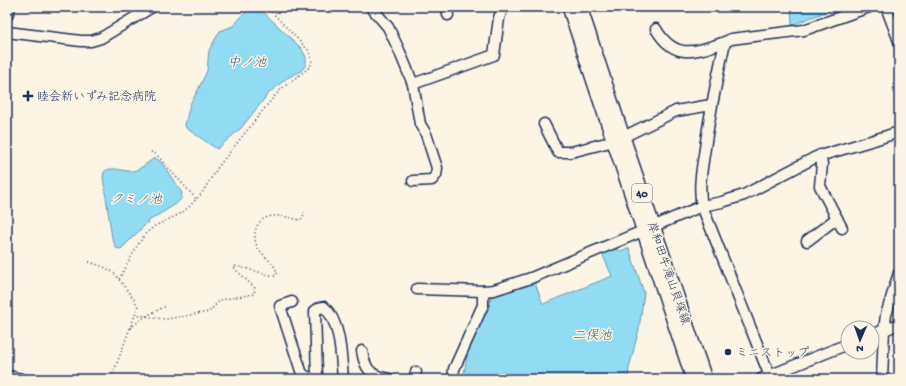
<svg xmlns="http://www.w3.org/2000/svg" width="906" height="386" viewBox="0 0 906 386" font-family="'Gochi Hand','Klee One',sans-serif">
<style>
.water{fill:#92dcf3;stroke:#6297b7}
.lines{fill:none;stroke-linecap:round;stroke-linejoin:round}
.minor-casing{stroke:#1b2f5e;stroke-width:13}
.major-casing{stroke:#1b2f5e;stroke-width:16}
.path{stroke:#1b2f5e;stroke-width:1.5;stroke-dasharray:1 3;stroke-linecap:butt}
.minor{stroke:#fcf5e5;stroke-width:10}
.major{stroke:#fcf5e5;stroke-width:13}
.poi-dot{fill:#1b2f5e;stroke:#fcf5e5;stroke-width:1.5}
.labels{text-anchor:middle;stroke-width:3;stroke-linejoin:round;paint-order:stroke}
.shield{fill:#fcf5e5;stroke:#5e6a86;stroke-width:1}
.shield-label{font-size:11px;font-weight:bold;fill:#1b2f5e}
.poi-label{font-size:12px;fill:#1b2f5e;stroke:#fcf5e5;text-anchor:start}
.street-label{font-size:12px;fill:#1b2f5e;stroke:#fcf5e5}
.water-label{font-size:13px;font-style:italic;fill:#395a83;stroke:#fcf5e5}
</style>
<rect width="100%" height="100%" fill="#fcf5e5"/>
<filter id="ink" filterUnits="userSpaceOnUse"><feTurbulence type="fractalNoise" baseFrequency=".025" numOctaves="2"/><feDisplacementMap in="SourceGraphic" scale="8" xChannelSelector="R" yChannelSelector="G"/><feConvolveMatrix kernelMatrix="1 2 1 2 8 2 1 2 1" color-interpolation-filters="sRGB"/></filter>
<g filter="url(#ink)">
<g class="water">
<path d="M 250,7 L 258,7 L 301,48 L 306,57 L 306,65 L 301,71 L 287,78 L 269,93 L 241,128 L 217,149 L 186,128 L 185,125 L 190,104 L 197,92 L 207,71 L 209,50 L 220,31 L 233,26 Z"/>
<path d="M 791,7 L 838,7 L 792,25 Z"/>
<path d="M 155,158 L 161,162 L 182,193 L 181,199 L 176,204 L 150,220 L 121,249 L 116,248 L 112,238 L 103,177 L 104,172 C 111,165 123,172 132,171 C 141,170 147,162 155,158 Z"/>
<path d="M 613,248 L 620,251 L 629,248 L 644,293 L 639,329 L 629,368 L 628,379 L 463,379 L 468,350 L 488,309 L 492,294 L 534,281 L 543,304 L 612,276 L 602,253 Z"/>
</g>
<g class="lines">
<g class="minor-casing">
<g id="minor">
<path d="M 371,7 L 388,27 L 399,50 L 413,84 L 420,124 L 426,134 L 437,168 L 436,175 L 432,180 L 413,181"/>
<path d="M 447,7 L 448,15"/>
<path d="M 886,7 L 899,41"/>
<path d="M 7,16 L 10,7"/>
<path d="M 656,29 C 675,61 695,52 725,42"/>
<path d="M 7,32 L 81,41 L 91,41 L 101,38 L 152,7"/>
<path d="M 413,84 L 494,55 L 499,18 L 503,7"/>
<path d="M 544,124 L 558,152 L 571,152 L 614,141"/>
<path d="M 623,137 L 676,111 L 711,105"/>
<path d="M 820,155 L 822,164 L 820,186 L 842,228"/>
<path d="M 807,241 L 837,218"/>
<path d="M 417,289 L 483,291 L 494,290 L 531,278 L 702,206 L 722,202 L 744,195 L 816,157 L 874,140 L 899,132"/>
<path d="M 292,302 L 280,306 L 302,374 L 312,379 L 317,377 L 315,311 L 319,308 L 324,307 C 341,322 341,357 343,379"/>
<path d="M 872,335 L 899,324"/>
<path d="M 362,351 C 365,370 371,376 390,379"/>
<path d="M 9,376 L 22,379"/>
<path d="M 414,379 L 416,372"/>
<path d="M 453,379 L 454,369 L 483,305 L 483,291"/>
<path d="M 761,379 L 848,344"/>
<path d="M 771,379 L 702,206 C 698,187 702,168 705,148 C 710,113 717,78 725,42 L 731,39 L 804,30 L 869,7"/>
<path d="M 882,379 L 884,330 L 886,315 L 899,273"/>
</g>
</g>
<g class="major-casing">
<g id="major">
<path d="M 569,7 L 693,379"/>
<path d="M 580,7 L 623,137 L 705,379"/>
</g>
</g>
<g class="path">
<path d="M 151,152 L 156,154 L 196,199"/>
<path d="M 89,262 L 104,267 L 114,273 L 134,299 L 138,307 L 111,379"/>
<path d="M 119,279 L 137,246 L 146,233 L 155,226 L 180,214 L 189,207 L 202,193 L 218,167 L 268,104 L 281,89 L 310,67 L 312,62 L 309,51 L 267,7"/>
<path d="M 135,314 L 155,318 L 167,319 L 209,312 L 220,300 L 254,294 L 255,288 L 235,269 L 234,266 L 236,266 L 274,276 L 277,275 C 277,260 253,254 255,235 C 255,231 256,227 259,223 C 269,211 287,217 300,220 L 303,218 L 304,212"/>
<path d="M 130,328 L 146,316 L 166,306"/>
</g>
<use href="#minor" class="minor"/>
<use href="#major" class="major"/>
</g>
</g>
<g class="poi-dot">
<path d="M26 90h4v4h4v4h-4v4h-4v-4h-4v-4h4z"/>
<circle cx="728" cy="352" r="4"/>
</g>
<g class="labels">
<rect class="shield" x="632" y="184" width="20" height="18" rx="3"/>
<g class="shield-label">
<text x="642" y="197">40</text>
</g>
<g class="poi-label">
<text x="37" y="100">睦会新いずみ記念病院</text>
<text x="736" y="356">ミニストップ</text>
</g>
<g class="street-label">
<text transform="translate(669 273) rotate(71)" y="4">岸和田牛滝山貝塚線</text>
</g>
<g class="water-label">
<text x="247" y="66">中ノ池</text>
<text x="136" y="203">クミノ池</text>
<text x="592" y="339">二俣池</text>
</g>
</g>
<rect width="906" height="386" fill="none" stroke="#fcf5e5" stroke-width="24"/>
<rect x="12" y="12" width="882" height="362" fill="none" stroke="#1b2f5e" stroke-width="1.5" filter="url(#ink)"/>
<g transform="translate(860 340) rotate(182)"><circle r="19" fill="#fcf5e5" stroke="#a2a6af"/>
<path d="M0-3L7 15L0 10L-7 15Z" fill="#1b2f5e"/>
<text y="-6" font-size="11" font-weight="bold" text-anchor="middle" fill="#1b2f5e">N</text>
</g>
</svg>
